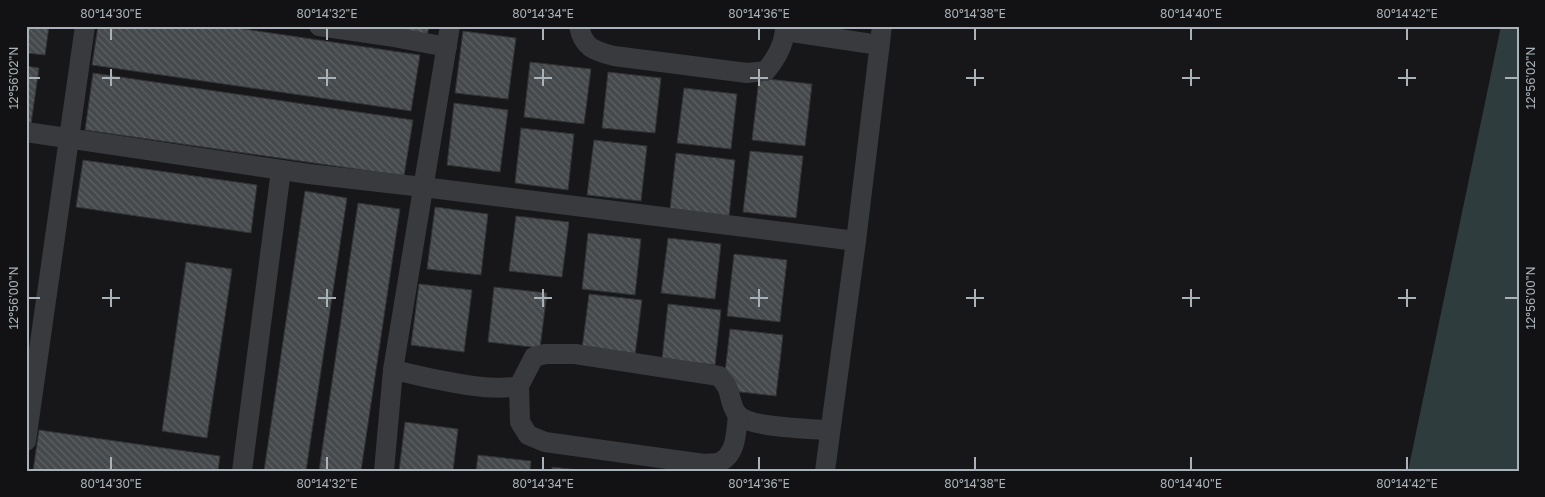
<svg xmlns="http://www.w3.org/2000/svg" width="1545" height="497" viewBox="0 0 1545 497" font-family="'Golos Text',sans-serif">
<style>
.water{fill:#2f3c3e}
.building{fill:url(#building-back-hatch);stroke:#313234}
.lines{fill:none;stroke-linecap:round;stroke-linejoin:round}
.street{stroke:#383a3d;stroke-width:20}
.ticks{fill:none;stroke:#a9b2b8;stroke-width:2}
.neatline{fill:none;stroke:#a9b2b8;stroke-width:2}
.ticks-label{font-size:12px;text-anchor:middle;fill:#a9b2b8}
</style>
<defs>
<pattern id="building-back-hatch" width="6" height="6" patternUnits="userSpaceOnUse" patternTransform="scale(1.25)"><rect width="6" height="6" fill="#46494c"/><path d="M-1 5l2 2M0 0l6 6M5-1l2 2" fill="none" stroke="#5e6164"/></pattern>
</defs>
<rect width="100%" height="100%" fill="#171719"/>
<path class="water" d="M 1501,26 L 1519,26 L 1519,471 L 1408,471 Z"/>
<g class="building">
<path d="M 26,26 L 49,26 L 45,55 L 26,53 Z"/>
<path d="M 98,26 L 224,26 L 420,55 L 411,111 L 92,65 Z"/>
<path d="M 381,26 L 429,26 L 427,36 Z"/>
<path d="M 463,31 L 516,38 L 508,99 L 455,93 Z"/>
<path d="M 530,62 L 591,69 L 584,124 L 524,117 Z"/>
<path d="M 26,66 L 39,68 L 31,124 L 26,123 Z"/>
<path d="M 608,72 L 661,78 L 655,133 L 602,128 Z"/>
<path d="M 93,73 L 413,120 L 404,176 L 85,130 Z"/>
<path d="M 759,78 L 812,84 L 805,146 L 752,140 Z"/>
<path d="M 684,88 L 737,94 L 731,149 L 677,143 Z"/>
<path d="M 454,103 L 508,110 L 500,172 L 447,165 Z"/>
<path d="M 521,128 L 574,134 L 568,190 L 515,183 Z"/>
<path d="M 594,140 L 647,146 L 641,201 L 587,195 Z"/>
<path d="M 750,151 L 803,156 L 796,218 L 743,212 Z"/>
<path d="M 676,153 L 735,160 L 729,216 L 670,209 Z"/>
<path d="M 83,160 L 257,185 L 251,233 L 76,207 Z"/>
<path d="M 305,191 L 347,198 L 306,471 L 264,471 Z"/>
<path d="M 358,203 L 400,209 L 361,471 L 319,471 Z"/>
<path d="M 435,207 L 488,214 L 481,275 L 427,269 Z"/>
<path d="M 516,216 L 569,222 L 562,277 L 509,271 Z"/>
<path d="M 588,233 L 641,239 L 635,295 L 582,289 Z"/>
<path d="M 668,238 L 721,244 L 715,299 L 661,293 Z"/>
<path d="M 734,254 L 787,260 L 780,322 L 727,316 Z"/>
<path d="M 186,262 L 232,269 L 207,438 L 162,431 Z"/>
<path d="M 419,284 L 472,290 L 464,352 L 411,345 Z"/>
<path d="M 494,287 L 547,293 L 540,348 L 488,342 Z"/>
<path d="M 589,294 L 642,300 L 635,355 L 582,349 Z"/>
<path d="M 668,304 L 721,310 L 715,365 L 662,359 Z"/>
<path d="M 730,329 L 783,335 L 776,396 L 723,390 Z"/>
<path d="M 405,422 L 458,429 L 453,471 L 399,471 Z"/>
<path d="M 39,430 L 220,456 L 218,471 L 33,471 Z"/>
<path d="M 478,455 L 531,461 L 530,471 L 476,471 Z"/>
<path d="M 552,467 L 587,471 L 552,471 Z"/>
</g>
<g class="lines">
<g class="street">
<path d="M 319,26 L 388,36 L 447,47"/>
<path d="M 579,26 C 583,48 595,51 614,56 L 747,73 L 766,71 C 776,58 783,47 785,31"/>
<path d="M 785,26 L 785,31 L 879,45"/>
<path d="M 26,132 L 309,174 L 423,187 L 856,241"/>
<path d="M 393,370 C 428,377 485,393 519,386 L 534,357 L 545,354 L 575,354 L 719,376 C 722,380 726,384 728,389 C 731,398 731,406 737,414 C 749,428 811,429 830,430"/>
<path d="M 519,386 L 520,422 L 528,435 L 545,442 L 704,464 C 709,463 715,464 720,462 C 737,454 736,431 738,415"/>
<path d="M 26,441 L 85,26"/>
<path d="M 242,471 L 281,170"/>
<path d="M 384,471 L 393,370 L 450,26"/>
<path d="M 825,471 L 856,241 L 882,26"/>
</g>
</g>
<path class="ticks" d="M 111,28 L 111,40M 327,28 L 327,40M 543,28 L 543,40M 759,28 L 759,40M 975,28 L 975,40M 1191,28 L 1191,40M 1407,28 L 1407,40M 111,69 L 111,86M 327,69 L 327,86M 543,69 L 543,86M 759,69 L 759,86M 975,69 L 975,86M 1191,69 L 1191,86M 1407,69 L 1407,86M 28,78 L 40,78M 102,78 L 120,78M 318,78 L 336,78M 534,78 L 552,78M 750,78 L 768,78M 966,78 L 984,78M 1182,78 L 1200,78M 1398,78 L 1416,78M 1505,78 L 1518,78M 111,289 L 111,307M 327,289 L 327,307M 543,289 L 543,307M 759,289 L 759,307M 975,289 L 975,307M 1191,289 L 1191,307M 1407,289 L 1407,307M 28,298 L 40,298M 102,298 L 120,298M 318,298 L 336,298M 534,298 L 552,298M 750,298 L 768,298M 966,298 L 984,298M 1182,298 L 1200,298M 1398,298 L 1416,298M 1505,298 L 1518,298M 111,457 L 111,470M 327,457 L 327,470M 543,457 L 543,470M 759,457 L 759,470M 975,457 L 975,470M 1191,457 L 1191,470M 1407,457 L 1407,470"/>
<rect width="1545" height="497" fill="none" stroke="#121214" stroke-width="55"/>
<rect x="28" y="28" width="1490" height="442" class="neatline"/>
<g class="ticks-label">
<text x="111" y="18">80°14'30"E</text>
<text x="327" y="18">80°14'32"E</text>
<text x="543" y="18">80°14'34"E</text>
<text x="759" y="18">80°14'36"E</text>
<text x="975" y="18">80°14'38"E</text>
<text x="1191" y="18">80°14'40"E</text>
<text x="1407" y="18">80°14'42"E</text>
<text transform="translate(14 78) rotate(-90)" y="4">12°56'02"N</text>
<text transform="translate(1531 78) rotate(-90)" y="4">12°56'02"N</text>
<text transform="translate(14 298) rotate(-90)" y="4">12°56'00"N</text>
<text transform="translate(1531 298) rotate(-90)" y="4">12°56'00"N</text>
<text x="111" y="488">80°14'30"E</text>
<text x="327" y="488">80°14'32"E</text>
<text x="543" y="488">80°14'34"E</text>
<text x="759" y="488">80°14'36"E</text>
<text x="975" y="488">80°14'38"E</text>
<text x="1191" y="488">80°14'40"E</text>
<text x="1407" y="488">80°14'42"E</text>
</g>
</svg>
